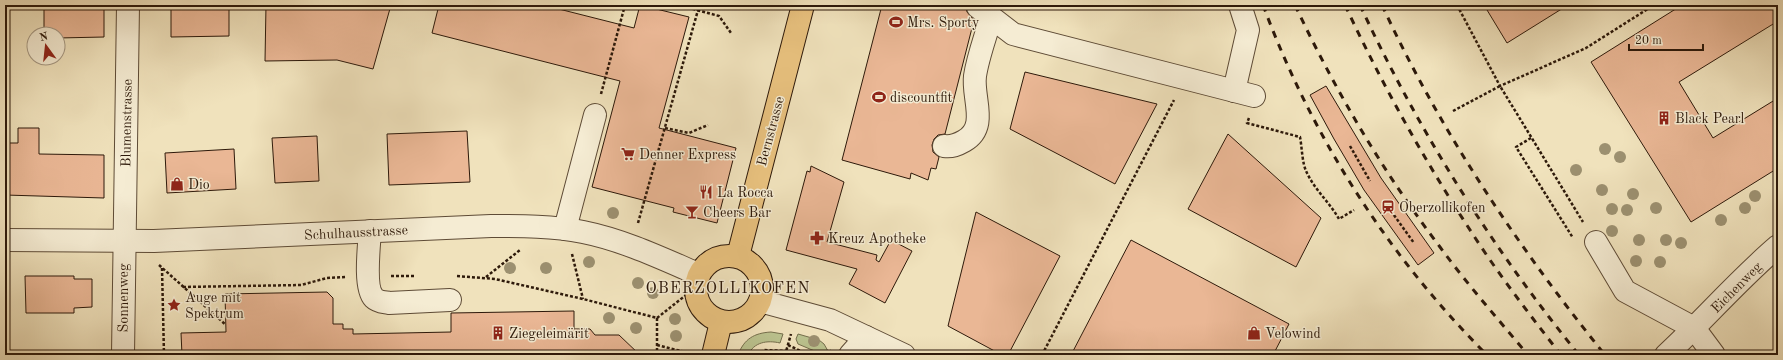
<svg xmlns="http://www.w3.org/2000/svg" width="1783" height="360" viewBox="0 0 1783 360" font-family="'Old Standard TT',serif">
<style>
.green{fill:#bbc38f;stroke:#746e4c}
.building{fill:#eab795;stroke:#2d190a}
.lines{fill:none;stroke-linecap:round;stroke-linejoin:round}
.minor-casing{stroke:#5e4b36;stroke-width:24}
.major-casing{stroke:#2d190a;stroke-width:24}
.path{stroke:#2d190a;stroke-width:2.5;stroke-dasharray:3 2;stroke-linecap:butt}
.minor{stroke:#f5ecd3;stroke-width:22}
.major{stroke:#e8c17e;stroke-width:22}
.rail{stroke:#2d190a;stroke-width:3;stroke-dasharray:7 7;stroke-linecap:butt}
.tree{fill:#9c9070}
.labels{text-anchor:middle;stroke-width:3;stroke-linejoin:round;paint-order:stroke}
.poi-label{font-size:14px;fill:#2d190a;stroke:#f5ecd3;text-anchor:start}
.street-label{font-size:14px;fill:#2d190a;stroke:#f5ecd3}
.quarter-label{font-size:16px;letter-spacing:1px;fill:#2d190a;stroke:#f5ecd3}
</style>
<rect width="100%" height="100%" fill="#f0e2bc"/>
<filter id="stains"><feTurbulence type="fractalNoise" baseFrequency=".005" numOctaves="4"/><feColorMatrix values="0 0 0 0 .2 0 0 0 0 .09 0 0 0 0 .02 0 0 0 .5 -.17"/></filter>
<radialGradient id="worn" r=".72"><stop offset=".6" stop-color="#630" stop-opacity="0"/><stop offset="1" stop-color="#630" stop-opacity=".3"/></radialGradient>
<g class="green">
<path d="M 771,332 L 783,334 L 780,343 C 767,340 754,342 748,355 L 738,355 C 744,339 754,333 771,332 Z"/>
<path d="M 798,334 L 819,340 L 824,344 L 828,351 L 831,350 L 832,355 L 824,355 L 798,344 L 796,339 Z"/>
</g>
<g class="building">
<path d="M 44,5 L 104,5 L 104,37 L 58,38 L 58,34 L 44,34 Z"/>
<path d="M 171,5 L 229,5 L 229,36 L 171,37 Z"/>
<path d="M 266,5 L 391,5 L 373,69 L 337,60 L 265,61 Z"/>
<path d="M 439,5 L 543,5 L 634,28 L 640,5 L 689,17 L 659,128 L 736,148 L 717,223 L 673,212 L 674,208 L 592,187 L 620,81 L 432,33 Z"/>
<path d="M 882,5 L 966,5 L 967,12 L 974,20 L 945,134 L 938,135 L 934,139 L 932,145 L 933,152 L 939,157 L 936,169 L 931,168 L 928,180 L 911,173 L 910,179 L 842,160 Z"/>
<path d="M 1484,5 L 1568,5 L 1507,43 Z"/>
<path d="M 1682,5 L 1778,5 L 1778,21 L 1679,82 L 1713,138 L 1778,98 L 1778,168 L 1691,222 L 1591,62 Z"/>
<path d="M 1025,72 L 1157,104 L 1115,184 L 1010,129 Z"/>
<path d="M 1326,86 L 1381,178 L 1434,253 L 1418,265 L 1364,190 L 1334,139 L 1310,95 Z"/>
<path d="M 18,128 L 39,128 L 39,154 L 104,155 L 104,198 L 5,195 L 5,143 L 18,143 Z"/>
<path d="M 467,131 L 470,182 L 389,185 L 387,134 Z"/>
<path d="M 1228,134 L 1321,218 L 1296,267 L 1188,209 Z"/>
<path d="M 317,136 L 319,181 L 275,183 L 272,138 Z"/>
<path d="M 234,149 L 236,189 L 167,193 L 165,153 Z"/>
<path d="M 811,166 L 844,182 L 827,242 L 877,255 L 876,260 L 879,262 L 891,240 L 912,251 L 885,303 L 849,284 L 857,269 L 786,250 L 807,171 L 810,172 Z"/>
<path d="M 976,212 L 1060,256 L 1008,355 L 1002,355 L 948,326 Z"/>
<path d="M 1131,240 L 1289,324 L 1273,355 L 1071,355 Z"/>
<path d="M 25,276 L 74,276 L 74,279 L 92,279 L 92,307 L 74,308 L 74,313 L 26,313 Z"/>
<path d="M 327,292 L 333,298 L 333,324 L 343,324 L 343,329 L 353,329 L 353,334 L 451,332 L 451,313 L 574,311 L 574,329 L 590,329 L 595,335 L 619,335 L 640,355 L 182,355 L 181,333 L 226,332 L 225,294 Z"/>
</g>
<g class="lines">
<g class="minor-casing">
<g id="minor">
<path d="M 978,7 L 1013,34 L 1254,96"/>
<path d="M 1234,91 L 1248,30 L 1240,5"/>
<path d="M 944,146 C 952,147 957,145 964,141 C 989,127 972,98 975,76 C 978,56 986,36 991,17"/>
<path d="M 565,229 L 595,115"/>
<path d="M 370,231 C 369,246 364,288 374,298 C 378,302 384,302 389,303 L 450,300"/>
<path d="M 5,240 L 154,241 L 491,226 C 522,226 553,226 583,232 C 623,240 661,258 698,274"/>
<path d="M 1596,242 L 1625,291 L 1694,328 L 1714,355"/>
<path d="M 760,301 L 830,320 L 904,355"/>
<path d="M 123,355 L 128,5"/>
<path d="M 850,355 L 866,337"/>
<path d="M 1666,355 C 1704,320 1738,280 1778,246"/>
</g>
</g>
<g class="major-casing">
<g id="major">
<circle cx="729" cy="289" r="33"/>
<path d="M 738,256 L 803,5"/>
<path d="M 713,355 L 721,322"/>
</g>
</g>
<g class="path">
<path d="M 678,5 L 719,16 L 731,33"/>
<path d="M 1457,5 L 1500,86 L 1586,48 L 1654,5"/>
<path d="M 601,94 L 625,5"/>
<path d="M 1453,111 L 1500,86 L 1583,222"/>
<path d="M 1249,118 L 1247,123 L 1300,137 C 1302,147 1302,164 1307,173 C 1315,190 1330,203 1339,219 L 1354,210"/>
<path d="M 665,128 L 689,133 L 708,125"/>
<path d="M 1531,138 L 1516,147 L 1573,238"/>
<path d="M 1350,146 L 1370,181"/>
<path d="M 1391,211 L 1414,243"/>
<path d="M 638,223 L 698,10"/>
<path d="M 572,254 L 583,299"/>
<path d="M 159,265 L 226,325"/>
<path d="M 162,268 L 164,355"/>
<path d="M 391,276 L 416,276"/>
<path d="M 457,276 L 495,279 L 583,299 L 657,318"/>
<path d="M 486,277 L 520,250"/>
<path d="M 183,287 L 301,285 L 327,278 L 346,277"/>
<path d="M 657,318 L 686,295"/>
<path d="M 657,318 L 657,355"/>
<path d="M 657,345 L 689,353"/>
<path d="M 788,345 L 809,355"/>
<path d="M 756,355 L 764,350 L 786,351"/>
<path d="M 785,355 L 791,334"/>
<path d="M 1042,355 L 1174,100"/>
</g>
<use href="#minor" class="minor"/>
<use href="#major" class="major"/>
<g class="rail">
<path d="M 1263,5 C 1312,137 1388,256 1487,355"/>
<path d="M 1295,5 C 1335,90 1383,172 1440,247 C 1467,284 1498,319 1528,355"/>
<path d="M 1345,5 C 1382,84 1424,160 1472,233 C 1499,275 1530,315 1561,355"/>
<path d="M 1360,5 C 1418,130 1492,248 1579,355"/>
<path d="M 1382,5 C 1440,131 1518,247 1605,355"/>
</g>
</g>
<g class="tree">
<circle cx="1605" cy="149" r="6"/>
<circle cx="1620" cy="157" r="6"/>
<circle cx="1576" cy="170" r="6"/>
<circle cx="1602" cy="190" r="6"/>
<circle cx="1633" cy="194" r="6"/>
<circle cx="1755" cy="196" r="6"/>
<circle cx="1656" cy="208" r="6"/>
<circle cx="1745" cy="208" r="6"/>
<circle cx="1612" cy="209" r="6"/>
<circle cx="1627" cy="210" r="6"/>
<circle cx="613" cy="213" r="6"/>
<circle cx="1721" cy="220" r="6"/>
<circle cx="1612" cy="231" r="6"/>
<circle cx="1639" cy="240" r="6"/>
<circle cx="1666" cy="240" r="6"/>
<circle cx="1681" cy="243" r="6"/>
<circle cx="1636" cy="261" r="6"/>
<circle cx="589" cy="262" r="6"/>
<circle cx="1660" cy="262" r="6"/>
<circle cx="510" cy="268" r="6"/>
<circle cx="546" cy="268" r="6"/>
<circle cx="638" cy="283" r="6"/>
<circle cx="653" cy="293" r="6"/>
<circle cx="609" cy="318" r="6"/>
<circle cx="675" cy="319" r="6"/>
<circle cx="636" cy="328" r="6"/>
<circle cx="676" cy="336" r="6"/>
<circle cx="814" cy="341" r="6"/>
</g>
<defs>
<g id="stadium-bare" transform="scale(1.08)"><path d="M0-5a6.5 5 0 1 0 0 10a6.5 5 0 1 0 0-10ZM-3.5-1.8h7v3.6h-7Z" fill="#8f2418" stroke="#f5ecd3" stroke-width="2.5" paint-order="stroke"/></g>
<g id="building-bare" transform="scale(1.08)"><path d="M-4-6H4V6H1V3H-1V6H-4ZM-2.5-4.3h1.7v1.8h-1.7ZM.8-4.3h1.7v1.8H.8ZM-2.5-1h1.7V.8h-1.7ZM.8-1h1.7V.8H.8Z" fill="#8f2418" stroke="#f5ecd3" stroke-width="2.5" paint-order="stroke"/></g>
<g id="supermarket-bare" transform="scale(1.08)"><path d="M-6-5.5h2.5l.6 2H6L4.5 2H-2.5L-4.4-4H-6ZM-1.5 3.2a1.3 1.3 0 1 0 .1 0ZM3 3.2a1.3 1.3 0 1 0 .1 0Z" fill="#8f2418" stroke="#f5ecd3" stroke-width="2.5" paint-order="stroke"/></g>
<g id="shop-bare" transform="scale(1.08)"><path d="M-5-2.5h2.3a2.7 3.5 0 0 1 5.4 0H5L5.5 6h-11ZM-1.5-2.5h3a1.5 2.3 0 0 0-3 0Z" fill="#8f2418" stroke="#f5ecd3" stroke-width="2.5" paint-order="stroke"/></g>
<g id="restaurant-bare" transform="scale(1.08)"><path d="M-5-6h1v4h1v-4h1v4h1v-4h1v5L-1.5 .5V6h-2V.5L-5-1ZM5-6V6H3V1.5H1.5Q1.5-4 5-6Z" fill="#8f2418" stroke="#f5ecd3" stroke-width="2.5" paint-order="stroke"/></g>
<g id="station-bare" transform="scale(1.08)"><path d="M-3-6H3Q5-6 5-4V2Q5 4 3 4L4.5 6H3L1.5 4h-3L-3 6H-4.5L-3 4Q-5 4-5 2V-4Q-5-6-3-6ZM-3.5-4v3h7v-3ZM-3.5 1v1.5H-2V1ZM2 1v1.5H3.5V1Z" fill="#8f2418" stroke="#f5ecd3" stroke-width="2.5" paint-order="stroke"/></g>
<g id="bar-bare" transform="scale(1.08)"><path d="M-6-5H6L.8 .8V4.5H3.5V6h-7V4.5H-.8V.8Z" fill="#8f2418" stroke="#f5ecd3" stroke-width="2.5" paint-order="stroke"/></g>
<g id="pharmacy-bare" transform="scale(1.08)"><path d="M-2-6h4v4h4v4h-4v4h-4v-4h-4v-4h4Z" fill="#8f2418" stroke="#f5ecd3" stroke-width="2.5" paint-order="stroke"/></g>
<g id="sight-bare" transform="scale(1.08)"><path d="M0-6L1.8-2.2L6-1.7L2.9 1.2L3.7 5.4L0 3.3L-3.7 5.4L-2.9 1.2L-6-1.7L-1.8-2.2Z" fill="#8f2418" stroke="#f5ecd3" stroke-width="2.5" paint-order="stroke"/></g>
</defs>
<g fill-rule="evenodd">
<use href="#stadium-bare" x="896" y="22"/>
<use href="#stadium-bare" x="879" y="97"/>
<use href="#building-bare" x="1664" y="118"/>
<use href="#supermarket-bare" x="628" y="154"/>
<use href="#shop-bare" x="177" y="184"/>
<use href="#restaurant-bare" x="706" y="192"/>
<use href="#station-bare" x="1388" y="207"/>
<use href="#bar-bare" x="692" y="212"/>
<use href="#pharmacy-bare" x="817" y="238"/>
<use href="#sight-bare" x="174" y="305"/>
<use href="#building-bare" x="498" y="333"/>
<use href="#shop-bare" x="1254" y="333"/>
</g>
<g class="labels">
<g class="poi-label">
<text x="907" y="27">Mrs. Sporty</text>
<text x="890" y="102">discountfit</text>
<text x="1675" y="123">Black Pearl</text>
<text x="639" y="159">Denner Express</text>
<text x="188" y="189">Dio</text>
<text x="717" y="197">La Rocca</text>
<text x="1399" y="212">Oberzollikofen</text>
<text x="703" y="217">Cheers Bar</text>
<text x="828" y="243">Kreuz Apotheke</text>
<text x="185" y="302">Auge mit<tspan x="185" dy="16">Spektrum</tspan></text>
<text x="509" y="338">Ziegeleimärit</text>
<text x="1265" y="338">Velowind</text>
</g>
<g class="street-label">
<text transform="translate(126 123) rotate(-89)" y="5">Blumenstrasse</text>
<text transform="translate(770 131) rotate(-75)" y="5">Bernstrasse</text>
<text transform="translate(356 232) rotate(-3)" y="5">Schulhausstrasse</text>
<text transform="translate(1736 287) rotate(-45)" y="5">Eichenweg</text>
<text transform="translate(123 298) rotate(-90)" y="5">Sonnenweg</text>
</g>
<g class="quarter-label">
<text x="728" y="293">OBERZOLLIKOFEN</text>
</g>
</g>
<rect width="1783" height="360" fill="none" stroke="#f0e2bc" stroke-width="20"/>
<rect x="6" y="6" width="1771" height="348" fill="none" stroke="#2d190a" stroke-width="2"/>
<rect x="10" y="10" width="1763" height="340" fill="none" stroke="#2d190a"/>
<g transform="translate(46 46) rotate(345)"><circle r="19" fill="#f5ecd3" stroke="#a59883"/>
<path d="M0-3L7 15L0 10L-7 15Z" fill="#8f2418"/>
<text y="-6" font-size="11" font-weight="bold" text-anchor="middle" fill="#2d190a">N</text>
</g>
<path d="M1629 44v6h74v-6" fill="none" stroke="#2d190a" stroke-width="2"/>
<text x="1635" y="44" font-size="12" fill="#2d190a" stroke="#f5ecd3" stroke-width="3" paint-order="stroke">20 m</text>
<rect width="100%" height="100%" filter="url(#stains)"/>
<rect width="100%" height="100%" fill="url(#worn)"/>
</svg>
